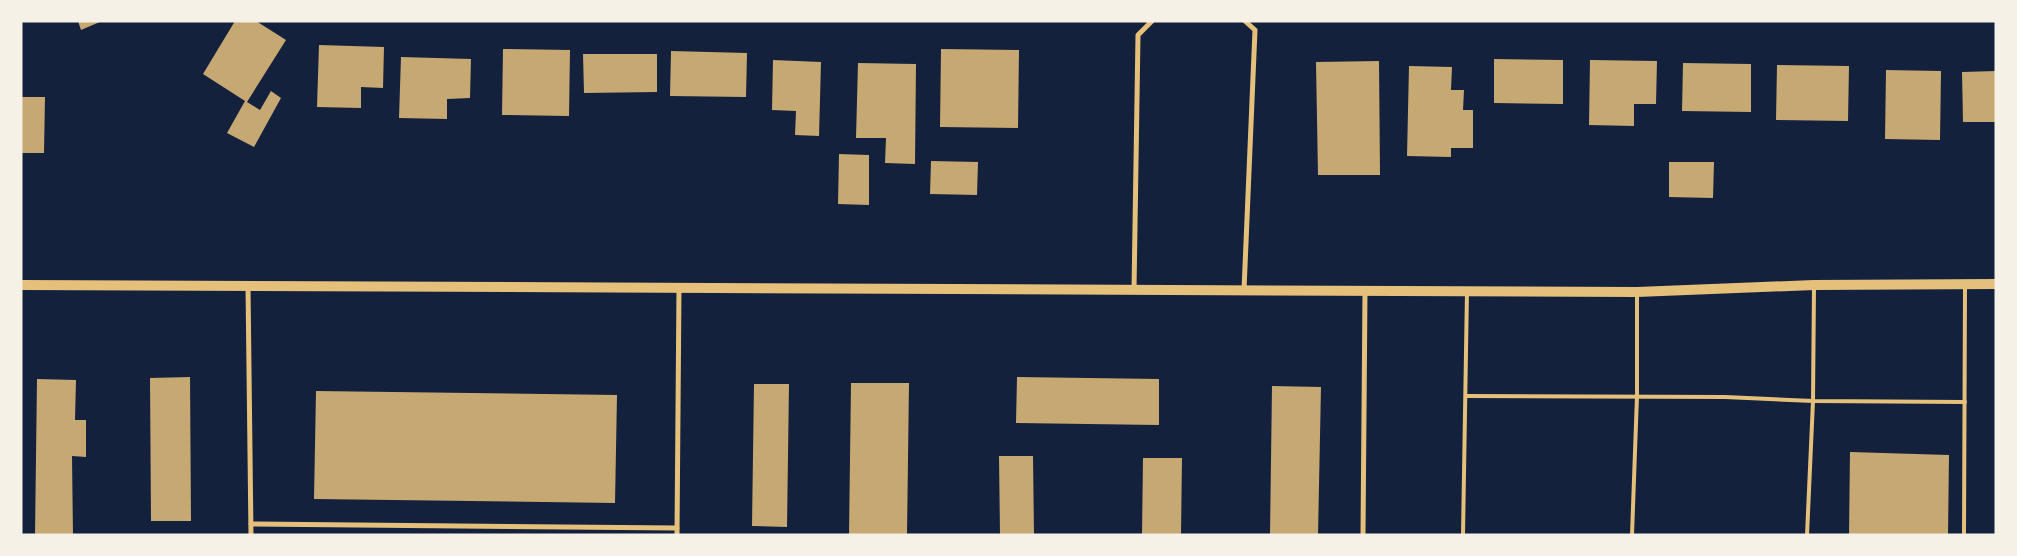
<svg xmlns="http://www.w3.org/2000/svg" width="2017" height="556" viewBox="0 0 2017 556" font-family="'Archivo Narrow',sans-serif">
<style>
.building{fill:#c6a872}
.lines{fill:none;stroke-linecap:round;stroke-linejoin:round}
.service{stroke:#e5c07b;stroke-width:4}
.minor{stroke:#e5c07b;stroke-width:5}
.secondary{stroke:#e5c07b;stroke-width:10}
</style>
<rect width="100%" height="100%" fill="#14213d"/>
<g class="building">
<path d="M 78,21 L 102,21 L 81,30 Z"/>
<path d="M 235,21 L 256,21 L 286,40 L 247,102 L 260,110 L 271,91 L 281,98 L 254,147 L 227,133 L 245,101 L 203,74 Z"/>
<path d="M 319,45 L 384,47 L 383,88 L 361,87 L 361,108 L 317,107 Z"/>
<path d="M 503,49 L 570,50 L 569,116 L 502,115 Z"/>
<path d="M 941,49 L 1019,50 L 1018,128 L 940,127 Z"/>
<path d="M 671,51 L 747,53 L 746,97 L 670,96 Z"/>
<path d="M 583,54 L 657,54 L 657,92 L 584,93 Z"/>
<path d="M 401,57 L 471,59 L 470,98 L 447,99 L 447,119 L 399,118 Z"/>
<path d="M 1494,59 L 1563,60 L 1563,104 L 1494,103 Z"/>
<path d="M 773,60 L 821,62 L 819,136 L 795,135 L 796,111 L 772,110 Z"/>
<path d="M 1590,60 L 1657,61 L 1656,104 L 1634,104 L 1634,126 L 1589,125 Z"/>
<path d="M 1379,61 L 1380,175 L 1318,175 L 1316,62 Z"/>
<path d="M 858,63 L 916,64 L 915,164 L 885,163 L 886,138 L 856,138 Z"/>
<path d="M 1683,63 L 1751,64 L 1751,112 L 1682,111 Z"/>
<path d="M 1777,65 L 1849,66 L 1848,121 L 1776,120 Z"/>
<path d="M 1409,66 L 1452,67 L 1451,90 L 1464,90 L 1463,110 L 1473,110 L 1473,148 L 1451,148 L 1451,157 L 1407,156 Z"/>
<path d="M 1886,70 L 1941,71 L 1940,140 L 1885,139 Z"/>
<path d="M 1996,71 L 1996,122 L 1963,122 L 1962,72 Z"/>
<path d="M 21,97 L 45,97 L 44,153 L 21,153 Z"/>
<path d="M 839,154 L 869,155 L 869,205 L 838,204 Z"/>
<path d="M 931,161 L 978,162 L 977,195 L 930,194 Z"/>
<path d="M 1669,162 L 1714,162 L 1713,198 L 1669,197 Z"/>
<path d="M 190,377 L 191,521 L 151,521 L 150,378 Z"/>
<path d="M 1017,377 L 1159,379 L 1159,425 L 1016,423 Z"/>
<path d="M 37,379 L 76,380 L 75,420 L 86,420 L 86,457 L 72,456 L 73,535 L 35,535 Z"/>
<path d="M 851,383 L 909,383 L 907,535 L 849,535 Z"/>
<path d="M 754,384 L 789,384 L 787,527 L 752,526 Z"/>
<path d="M 1272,386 L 1321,387 L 1318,535 L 1270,535 Z"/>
<path d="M 316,391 L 617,395 L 615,503 L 314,499 Z"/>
<path d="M 1850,452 L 1949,455 L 1948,535 L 1849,535 Z"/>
<path d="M 999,456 L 1033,456 L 1034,535 L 1000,535 Z"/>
<path d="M 1143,458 L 1182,458 L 1181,535 L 1142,535 Z"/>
</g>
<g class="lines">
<g class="service">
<path d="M 1467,396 L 1725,397 L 1813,401 L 1965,402"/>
<path d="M 1463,535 L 1467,291"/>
<path d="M 1632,535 L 1637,396 L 1637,292"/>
<path d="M 1807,535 L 1813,401 L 1814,287"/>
<path d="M 1964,535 L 1965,286"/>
</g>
<g class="minor">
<path d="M 248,286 L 251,535"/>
<path d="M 1134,290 L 1138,35 L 1152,21"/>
<path d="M 1244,290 L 1255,30 L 1245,21"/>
<path d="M 251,524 L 677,528"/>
<path d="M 677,535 L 679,288"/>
<path d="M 1363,535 L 1365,291"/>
</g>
<path class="secondary" d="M 21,285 L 1637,292 L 1814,285 L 1996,284"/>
</g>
<rect width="2017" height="556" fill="none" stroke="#f6f1e7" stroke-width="45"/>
</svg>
